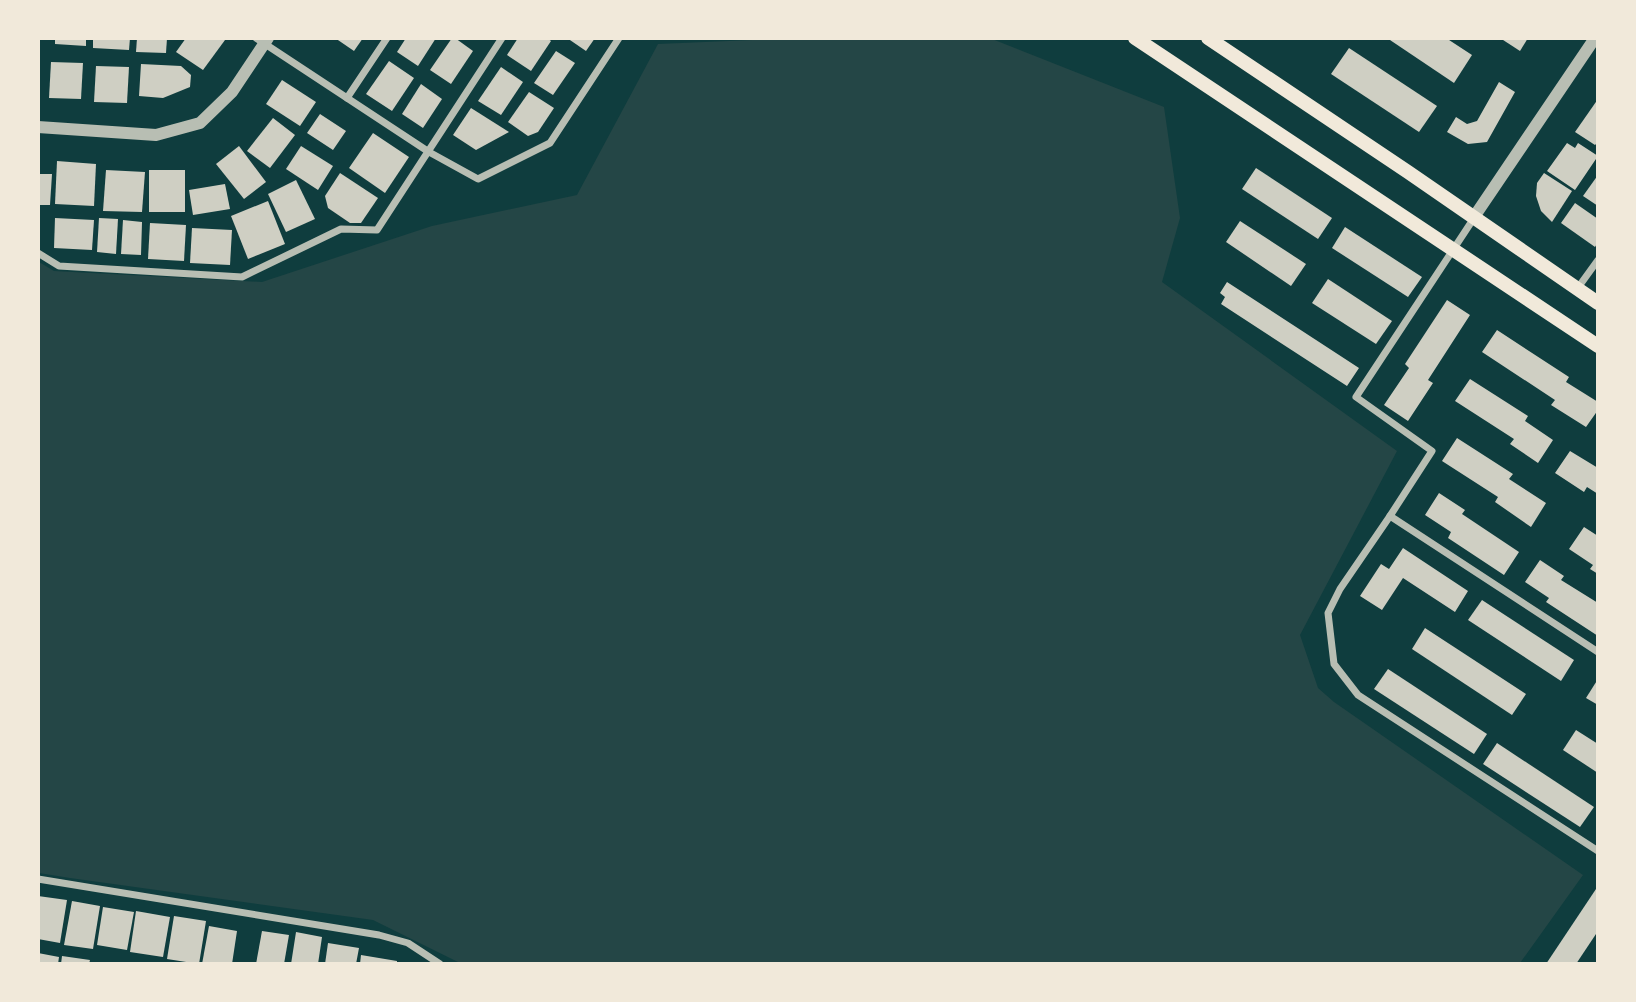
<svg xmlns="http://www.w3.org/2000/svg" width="1636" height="1002" viewBox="0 0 1636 1002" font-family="Signika,sans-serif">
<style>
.green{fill:#244646}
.building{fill:#cfcfc3}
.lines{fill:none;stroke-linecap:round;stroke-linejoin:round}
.minor{stroke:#b8beb3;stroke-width:7}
.tertiary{stroke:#b8beb3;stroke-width:12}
.secondary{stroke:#f1e9da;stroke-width:14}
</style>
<rect width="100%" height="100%" fill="#0f3d3e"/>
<path class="green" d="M 773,39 L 992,39 L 1164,107 L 1180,218 L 1162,282 L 1397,451 L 1300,635 L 1318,688 L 1334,702 L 1583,875 L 1520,963 L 460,963 L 373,920 L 70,878 L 39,873 L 39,262 L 54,271 L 262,282 L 432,226 L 577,195 L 658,44 Z"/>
<g class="building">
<path d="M 55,38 L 86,38 L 86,46 L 55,44 Z"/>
<path d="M 93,38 L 130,38 L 129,50 L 93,48 Z"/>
<path d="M 137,38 L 167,38 L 166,53 L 136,52 Z"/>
<path d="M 186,38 L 223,38 L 225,40 L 203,70 L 176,52 Z"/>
<path d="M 335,38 L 363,38 L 354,51 Z"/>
<path d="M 406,38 L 436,38 L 418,66 L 397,52 Z"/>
<path d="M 452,38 L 455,38 L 473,51 L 451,84 L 430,70 Z"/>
<path d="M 518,38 L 547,38 L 551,41 L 531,71 L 507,55 Z"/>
<path d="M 567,38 L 595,38 L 586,51 Z"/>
<path d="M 1387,38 L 1446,38 L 1472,55 L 1454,83 Z"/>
<path d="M 1500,38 L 1528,38 L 1520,51 Z"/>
<path d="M 1349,48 L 1437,106 L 1419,132 L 1331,74 Z"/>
<path d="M 556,51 L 575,63 L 553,95 L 534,83 Z"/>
<path d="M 389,61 L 414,78 L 392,111 L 366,94 Z"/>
<path d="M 51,62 L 83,63 L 81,99 L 49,98 Z"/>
<path d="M 141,64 L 181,66 L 191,75 L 190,87 L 163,98 L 139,96 Z"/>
<path d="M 96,66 L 129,67 L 127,103 L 94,102 Z"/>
<path d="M 501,67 L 523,82 L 501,115 L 478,101 Z"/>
<path d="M 282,80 L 316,102 L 300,126 L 266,104 Z"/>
<path d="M 1499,82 L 1515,92 L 1487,142 L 1468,144 L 1447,132 L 1456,117 L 1467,124 L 1477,121 Z"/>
<path d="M 421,84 L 442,99 L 423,128 L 402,114 Z"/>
<path d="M 529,92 L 554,108 L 538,132 L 528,136 L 508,122 Z"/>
<path d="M 1598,99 L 1598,142 L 1595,145 L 1575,132 Z"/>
<path d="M 471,108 L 509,132 L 476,150 L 453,135 Z"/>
<path d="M 320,114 L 346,131 L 333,150 L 307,133 Z"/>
<path d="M 273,118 L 295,135 L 270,168 L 247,151 Z"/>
<path d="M 373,133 L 409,157 L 385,193 L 349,168 Z"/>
<path d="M 1567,143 L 1575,148 L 1578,143 L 1598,156 L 1575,190 L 1547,171 Z"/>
<path d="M 239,146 L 266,182 L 244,199 L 216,164 Z"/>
<path d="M 301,146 L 333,166 L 318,190 L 286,169 Z"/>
<path d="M 57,161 L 96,164 L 94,206 L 55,204 Z"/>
<path d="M 1256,168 L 1332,218 L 1318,239 L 1242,189 Z"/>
<path d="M 106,170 L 145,172 L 142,212 L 103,211 Z"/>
<rect x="149" y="170" width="36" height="42"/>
<path d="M 340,173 L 378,198 L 361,223 L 350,223 L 328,208 L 325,196 Z"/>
<path d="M 1544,173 L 1572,191 L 1552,222 L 1541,211 L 1536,196 L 1537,183 Z"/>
<path d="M 38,174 L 52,174 L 50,205 L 38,205 Z"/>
<path d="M 1598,175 L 1598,206 L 1583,196 Z"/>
<path d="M 296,180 L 315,219 L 286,232 L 268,194 Z"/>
<path d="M 225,184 L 230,209 L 193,215 L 189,190 Z"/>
<path d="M 268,201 L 285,244 L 248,259 L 231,216 Z"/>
<path d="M 1575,203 L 1598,219 L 1598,242 L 1595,247 L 1561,223 Z"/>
<path d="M 55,218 L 94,220 L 92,250 L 54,248 Z"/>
<path d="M 99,218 L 118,219 L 116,254 L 97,252 Z"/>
<path d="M 123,220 L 142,222 L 141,255 L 121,254 Z"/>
<path d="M 1240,221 L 1306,264 L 1291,286 L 1226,242 Z"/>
<path d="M 150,223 L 186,225 L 184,261 L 148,259 Z"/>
<path d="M 1345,227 L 1422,277 L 1408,297 L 1332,248 Z"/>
<path d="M 192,228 L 232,230 L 230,265 L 190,263 Z"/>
<path d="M 1328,279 L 1392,321 L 1376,344 L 1312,303 Z"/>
<path d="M 1227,282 L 1359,368 L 1347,386 L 1221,304 L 1225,297 L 1220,293 Z"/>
<path d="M 1447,300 L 1470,315 L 1428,380 L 1433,383 L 1408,421 L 1384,405 L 1409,368 L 1405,364 Z"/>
<path d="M 1497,330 L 1569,377 L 1566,382 L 1598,402 L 1598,410 L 1586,427 L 1551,405 L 1555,400 L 1482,352 Z"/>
<path d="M 1470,379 L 1528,416 L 1525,421 L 1553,440 L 1538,463 L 1510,444 L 1514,439 L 1455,401 Z"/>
<path d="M 1457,438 L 1513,474 L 1509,479 L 1546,503 L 1531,527 L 1495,502 L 1498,497 L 1442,461 Z"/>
<path d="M 1570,451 L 1598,468 L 1598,494 L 1587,487 L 1584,492 L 1555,473 Z"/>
<path d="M 1439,493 L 1465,510 L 1462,514 L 1519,552 L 1504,575 L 1448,538 L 1451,532 L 1425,515 Z"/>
<path d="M 1584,527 L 1598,536 L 1598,574 L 1590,569 L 1593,565 L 1569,549 Z"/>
<path d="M 1403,548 L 1468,591 L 1455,612 L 1403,578 L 1382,610 L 1360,596 L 1381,564 L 1389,569 Z"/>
<path d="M 1540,560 L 1564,576 L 1561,580 L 1598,603 L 1598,636 L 1546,602 L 1549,598 L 1525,582 Z"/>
<path d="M 1482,600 L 1574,660 L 1561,681 L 1468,620 Z"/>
<path d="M 1425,628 L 1526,694 L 1512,715 L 1412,649 Z"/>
<path d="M 1388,669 L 1487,734 L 1474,754 L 1374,689 Z"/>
<path d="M 1598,679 L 1598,705 L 1586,698 Z"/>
<path d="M 1576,730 L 1598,744 L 1598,773 L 1563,750 Z"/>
<path d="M 1497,743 L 1594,807 L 1580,827 L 1483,764 Z"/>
<path d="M 1598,886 L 1598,931 L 1576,964 L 1546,964 Z"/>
<path d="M 38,896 L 67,900 L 60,943 L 38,939 Z"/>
<path d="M 72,901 L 100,906 L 93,949 L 64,945 Z"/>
<path d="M 103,907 L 134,912 L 127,950 L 97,945 Z"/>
<path d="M 136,911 L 170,917 L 163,957 L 130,952 Z"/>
<path d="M 174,916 L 206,921 L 199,964 L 167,959 Z"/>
<path d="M 209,926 L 237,931 L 232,964 L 202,964 Z"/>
<path d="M 262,931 L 289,935 L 284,964 L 256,964 Z"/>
<path d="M 296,932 L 322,937 L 318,964 L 291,964 Z"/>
<path d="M 328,943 L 359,948 L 356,964 L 325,964 Z"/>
<path d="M 38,953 L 59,957 L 58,964 L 38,964 Z"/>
<path d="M 361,955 L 397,961 L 397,964 L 360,964 Z"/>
<path d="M 62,956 L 90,960 L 89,964 L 61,964 Z"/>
</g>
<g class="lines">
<g class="minor">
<path d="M 256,38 L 429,152 L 478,179 L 550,143 L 619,38"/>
<path d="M 347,98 L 387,38"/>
<path d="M 1474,218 L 1356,397 L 1432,451 L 1390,516 L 1340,589 L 1328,613 L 1334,664 L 1358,695 L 1598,851"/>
<path d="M 38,253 L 59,266 L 242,277 L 341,229 L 377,230 L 502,38"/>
<path d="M 1577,289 L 1598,260"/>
<path d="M 1390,516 L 1598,652"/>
<path d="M 38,879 L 379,935 L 408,943 L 440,964"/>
</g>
<g class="tertiary">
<path d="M 38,127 L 156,135 L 200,123 L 232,92 L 268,38"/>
<path d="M 1474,217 L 1595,38"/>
</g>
<g class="secondary">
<path d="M 1135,38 L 1598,346"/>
<path d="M 1208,38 L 1408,172 L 1598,303"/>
</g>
</g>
<rect width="1636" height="1002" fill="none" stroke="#f1e9da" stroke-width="80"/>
</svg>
